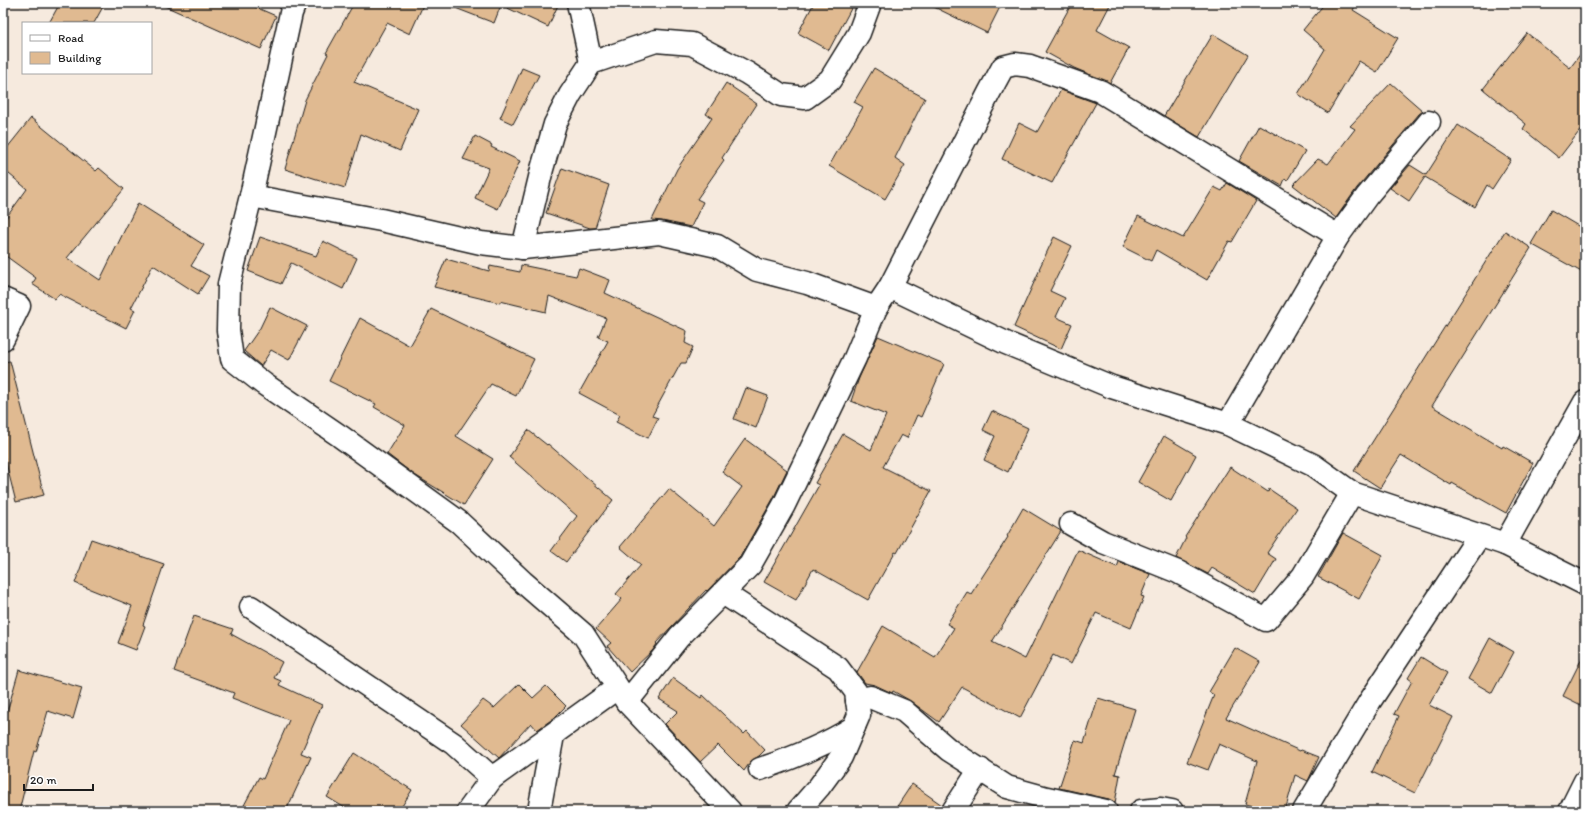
<svg xmlns="http://www.w3.org/2000/svg" width="1588" height="814" viewBox="0 0 1588 814" font-family="Itim,sans-serif">
<style>
.building{fill:#e0ba91;stroke:#1c1c1c}
.lines{fill:none;stroke-linecap:round;stroke-linejoin:round}
.minor-casing{stroke:#1c1c1c;stroke-width:25}
.minor{stroke:#fff;stroke-width:22}
</style>
<rect width="100%" height="100%" fill="#f6eade"/>
<filter id="ink" filterUnits="userSpaceOnUse"><feTurbulence type="fractalNoise" baseFrequency=".025" numOctaves="2"/><feDisplacementMap in="SourceGraphic" scale="8" xChannelSelector="R" yChannelSelector="G"/><feConvolveMatrix kernelMatrix="1 2 1 2 8 2 1 2 1" color-interpolation-filters="sRGB"/></filter>
<g filter="url(#ink)">
<g class="building">
<path d="M 60,3 L 105,3 L 94,23 L 49,23 Z"/>
<path d="M 158,3 L 246,3 L 276,16 L 261,49 Z"/>
<path d="M 354,3 L 424,3 L 410,34 L 387,23 L 354,82 L 418,109 L 400,151 L 361,134 L 345,188 L 285,169 L 305,100 L 328,54 L 326,53 Z"/>
<path d="M 445,3 L 559,3 L 548,27 L 501,5 L 494,23 L 445,4 Z"/>
<path d="M 814,3 L 854,3 L 829,50 L 798,33 Z"/>
<path d="M 926,3 L 1002,3 L 987,33 Z"/>
<path d="M 1072,3 L 1111,3 L 1097,30 L 1129,48 L 1110,83 L 1074,68 L 1045,52 Z"/>
<path d="M 1325,3 L 1357,3 L 1353,10 L 1398,38 L 1377,72 L 1359,61 L 1328,113 L 1298,94 L 1325,49 L 1303,30 Z"/>
<path d="M 1527,33 L 1570,68 L 1585,48 L 1585,124 L 1559,158 L 1523,129 L 1526,124 L 1483,89 Z"/>
<path d="M 1213,34 L 1248,55 L 1199,137 L 1164,116 Z"/>
<path d="M 522,68 L 539,75 L 513,124 L 500,118 Z"/>
<path d="M 874,68 L 904,86 L 904,87 L 925,98 L 895,158 L 905,165 L 885,199 L 829,166 L 863,107 L 854,102 Z"/>
<path d="M 726,83 L 757,104 L 722,158 L 724,160 L 697,199 L 703,202 L 691,227 L 662,221 L 652,220 L 677,169 L 712,118 L 706,114 Z"/>
<path d="M 1391,83 L 1423,111 L 1419,114 L 1357,188 L 1336,218 L 1293,185 L 1318,159 L 1328,164 L 1355,129 L 1350,126 Z"/>
<path d="M 1061,90 L 1096,103 L 1052,183 L 1002,159 L 1019,123 L 1037,132 Z"/>
<path d="M 31,118 L 96,171 L 99,168 L 124,189 L 67,258 L 100,280 L 138,203 L 204,245 L 191,266 L 209,276 L 198,294 L 153,265 L 131,308 L 135,310 L 126,328 L 59,294 L 55,299 L 32,284 L 36,278 L 3,254 L 3,222 L 27,189 L 3,169 L 3,153 Z"/>
<path d="M 1259,125 L 1305,151 L 1287,181 L 1285,179 L 1282,186 L 1239,161 Z"/>
<path d="M 1458,125 L 1511,160 L 1492,189 L 1487,185 L 1475,207 L 1425,177 L 1409,201 L 1390,188 L 1410,165 L 1426,175 Z"/>
<path d="M 475,136 L 492,145 L 491,147 L 520,161 L 498,209 L 475,198 L 489,168 L 463,159 Z"/>
<path d="M 562,168 L 609,185 L 595,228 L 590,228 L 546,213 Z"/>
<path d="M 1227,183 L 1256,201 L 1232,242 L 1229,241 L 1207,280 L 1156,250 L 1151,261 L 1123,247 L 1138,216 L 1183,238 L 1214,187 L 1222,191 Z"/>
<path d="M 1551,210 L 1585,230 L 1585,274 L 1531,244 Z"/>
<path d="M 1505,231 L 1531,248 L 1432,406 L 1502,448 L 1503,446 L 1533,463 L 1506,513 L 1452,483 L 1451,485 L 1401,455 L 1380,488 L 1354,471 Z"/>
<path d="M 260,237 L 316,256 L 323,241 L 357,258 L 343,289 L 291,263 L 281,284 L 248,271 Z"/>
<path d="M 1054,237 L 1072,246 L 1050,291 L 1065,298 L 1056,317 L 1072,324 L 1061,349 L 1014,327 L 1040,269 L 1039,269 Z"/>
<path d="M 446,259 L 489,271 L 490,266 L 520,272 L 521,265 L 576,276 L 579,268 L 610,280 L 605,293 L 687,331 L 685,343 L 693,347 L 686,363 L 681,363 L 652,416 L 658,418 L 648,438 L 616,422 L 620,415 L 579,393 L 608,341 L 598,337 L 606,318 L 549,296 L 546,312 L 500,301 L 500,303 L 434,287 Z"/>
<path d="M 270,307 L 307,326 L 289,360 L 271,350 L 261,366 L 244,351 L 260,328 Z"/>
<path d="M 431,309 L 534,359 L 516,396 L 491,384 L 456,436 L 493,459 L 464,505 L 413,474 L 387,454 L 405,425 L 374,407 L 376,404 L 329,381 L 360,318 L 410,346 Z"/>
<path d="M 878,336 L 944,364 L 921,417 L 917,415 L 907,438 L 901,435 L 883,467 L 931,491 L 897,553 L 895,552 L 868,600 L 813,569 L 796,600 L 764,582 L 819,485 L 815,483 L 843,434 L 871,450 L 886,415 L 851,401 L 859,378 Z"/>
<path d="M 10,361 L 44,495 L 16,502 L 3,451 L 3,362 Z"/>
<path d="M 746,388 L 768,396 L 756,428 L 734,419 Z"/>
<path d="M 992,411 L 1028,428 L 1008,472 L 984,460 L 995,436 L 983,430 Z"/>
<path d="M 528,430 L 547,445 L 548,444 L 613,500 L 566,562 L 551,551 L 577,516 L 509,457 Z"/>
<path d="M 1164,436 L 1196,455 L 1171,501 L 1138,482 Z"/>
<path d="M 745,439 L 787,470 L 773,499 L 740,557 L 707,591 L 706,590 L 656,643 L 657,644 L 653,650 L 630,672 L 607,646 L 611,643 L 596,629 L 622,599 L 616,594 L 641,565 L 620,547 L 669,489 L 714,526 L 742,487 L 722,472 Z"/>
<path d="M 1230,467 L 1268,492 L 1269,489 L 1297,508 L 1267,553 L 1276,559 L 1255,594 L 1212,568 L 1208,574 L 1176,558 L 1186,538 L 1185,537 Z"/>
<path d="M 1023,508 L 1061,531 L 992,642 L 1025,659 L 1078,550 L 1117,567 L 1119,562 L 1150,574 L 1141,596 L 1144,597 L 1131,628 L 1096,613 L 1071,664 L 1053,655 L 1020,718 L 962,687 L 939,722 L 909,700 L 893,691 L 892,693 L 875,685 L 865,683 L 857,672 L 883,626 L 935,657 L 954,628 L 947,624 L 967,592 L 971,594 L 1008,537 L 1007,536 Z"/>
<path d="M 1343,533 L 1383,555 L 1359,599 L 1318,577 Z"/>
<path d="M 91,539 L 164,564 L 143,625 L 145,626 L 136,650 L 118,643 L 132,606 L 75,583 Z"/>
<path d="M 194,616 L 233,629 L 231,634 L 282,662 L 274,678 L 281,681 L 279,685 L 322,705 L 301,753 L 311,757 L 286,811 L 241,811 L 259,777 L 263,779 L 289,720 L 232,698 L 234,693 L 174,671 Z"/>
<path d="M 1490,638 L 1514,652 L 1492,693 L 1468,679 Z"/>
<path d="M 1235,648 L 1260,662 L 1226,718 L 1300,751 L 1301,750 L 1319,757 L 1308,781 L 1295,775 L 1285,811 L 1269,811 L 1245,804 L 1257,761 L 1219,744 L 1208,770 L 1187,762 L 1214,695 L 1209,692 Z"/>
<path d="M 1585,652 L 1585,707 L 1563,696 Z"/>
<path d="M 1421,657 L 1447,673 L 1429,705 L 1453,717 L 1415,793 L 1372,772 L 1399,716 L 1394,714 L 1412,681 L 1408,678 Z"/>
<path d="M 19,670 L 82,688 L 73,719 L 48,711 L 36,752 L 34,751 L 19,811 L 3,811 L 3,726 Z"/>
<path d="M 673,678 L 701,698 L 703,695 L 744,734 L 747,731 L 765,750 L 759,756 L 751,761 L 744,771 L 718,745 L 700,762 L 665,724 L 678,711 L 659,699 Z"/>
<path d="M 519,684 L 533,698 L 546,686 L 566,706 L 554,718 L 537,730 L 531,723 L 499,758 L 461,724 L 483,700 L 494,708 Z"/>
<path d="M 1098,698 L 1135,709 L 1115,774 L 1120,775 L 1115,803 L 1109,799 L 1059,788 L 1075,740 L 1084,743 Z"/>
<path d="M 354,753 L 412,790 L 399,811 L 350,811 L 327,797 Z"/>
<path d="M 912,784 L 942,805 L 941,811 L 894,811 Z"/>
</g>
<g class="lines">
<g class="minor-casing">
<g id="minor">
<path d="M 295,3 L 291,13 L 251,196 L 229,284 L 228,330 L 232,359 L 264,384 L 340,436 L 459,522 L 523,582 L 583,634 L 627,702 L 730,811"/>
<path d="M 578,3 L 591,63"/>
<path d="M 251,196 L 381,220 L 481,243 L 523,248 L 659,233 L 717,246 L 757,270 L 807,283 L 876,308 L 890,287 L 1006,343 L 1112,387 L 1228,424 L 1313,465 L 1352,493 L 1505,544 L 1585,402"/>
<path d="M 523,248 L 542,169 L 555,124 L 570,95 L 591,63 L 656,41 L 692,44 L 747,73 L 781,95 L 805,98 L 830,80 L 859,33 L 870,3"/>
<path d="M 890,287 L 989,93 L 1003,67 L 1015,64 L 1030,66 L 1100,91 L 1338,236"/>
<path d="M 3,299 L 19,306 L 3,339"/>
<path d="M 1228,424 L 1338,236 L 1367,196 L 1429,122"/>
<path d="M 1071,524 L 1103,542 L 1178,572 L 1266,620 L 1303,576 L 1352,493"/>
<path d="M 1505,544 L 1585,584"/>
<path d="M 723,593 L 838,668 L 856,692 L 859,715 L 841,757 L 819,787 L 798,811"/>
<path d="M 251,607 L 454,744 L 492,778"/>
<path d="M 857,701 L 870,697 L 904,711 L 949,750 L 1007,787 L 1047,798 L 1106,811"/>
<path d="M 627,702 L 679,637 L 750,565 L 784,505 L 855,358 L 876,308"/>
<path d="M 760,769 C 793,758 825,745 854,727"/>
<path d="M 468,811 L 492,778 L 617,688"/>
<path d="M 539,811 L 553,735"/>
<path d="M 953,811 L 980,769"/>
<path d="M 1141,811 L 1161,809 L 1172,811"/>
<path d="M 1304,811 L 1370,701 L 1479,536"/>
<path d="M 1570,811 L 1585,781"/>
</g>
</g>
<use href="#minor" class="minor"/>
</g>
</g>
<rect width="1588" height="814" fill="none" stroke="#fff" stroke-width="16"/>
<rect x="8" y="8" width="1572" height="798" fill="none" stroke="#1c1c1c" stroke-width="1.5" filter="url(#ink)"/>
<rect x="22" y="22" width="130" height="52" fill="#ffffff" stroke="#a4a4a4"/>
<rect x="30" y="35" width="20" height="6" fill="#ffffff" stroke="#a4a4a4"/>
<text x="58" y="42" font-size="12" fill="#1c1c1c">Road</text>
<rect x="30" y="52" width="20" height="12" fill="#e0ba91" stroke="#a4a4a4"/>
<text x="58" y="62" font-size="12" fill="#1c1c1c">Building</text>
<path d="M24 784v6h69v-6" fill="none" stroke="#1c1c1c" stroke-width="2"/>
<text x="30" y="784" font-size="12" fill="#1c1c1c" stroke="#ffffff" stroke-width="3" paint-order="stroke">20 m</text>
</svg>
